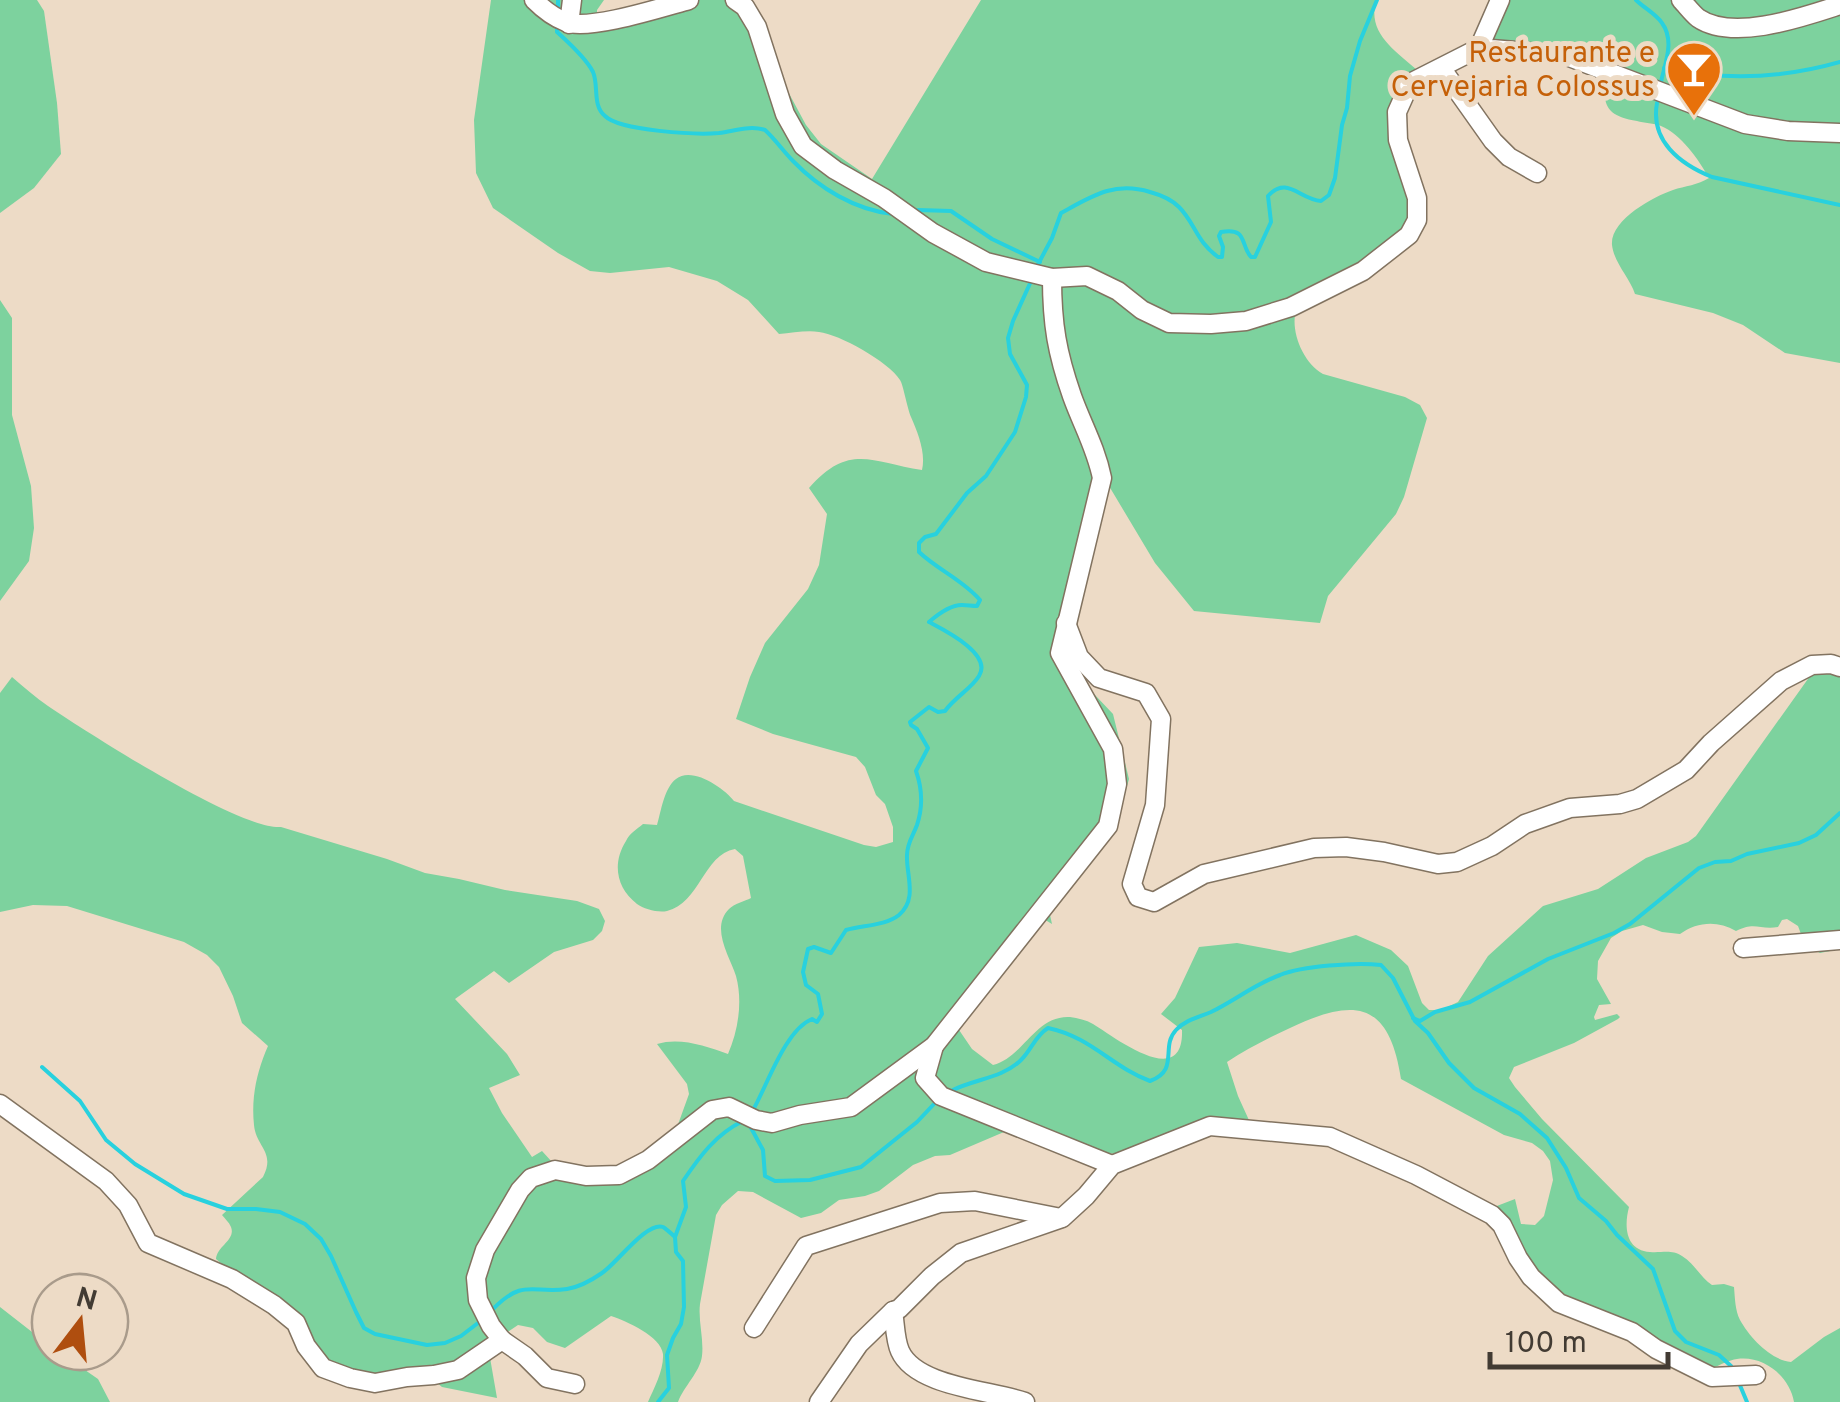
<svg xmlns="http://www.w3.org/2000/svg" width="1840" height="1402" viewBox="0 0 1840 1402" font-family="Overpass,sans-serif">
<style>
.green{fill:#7dd29e}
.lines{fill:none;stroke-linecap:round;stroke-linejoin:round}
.stream{stroke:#28d1de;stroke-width:4}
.minor-casing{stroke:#827360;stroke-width:21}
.minor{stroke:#fff;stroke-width:18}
.labels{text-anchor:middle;stroke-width:10;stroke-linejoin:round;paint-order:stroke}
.food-label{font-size:30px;fill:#c56008;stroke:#eddbc6;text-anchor:end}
</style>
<rect width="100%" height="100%" fill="#eddbc6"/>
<g class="green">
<path d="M 0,0 L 37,0 L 44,11 L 57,103 L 61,154 L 34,188 L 0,213 Z"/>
<path d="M 491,0 L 604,0 L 597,10 L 597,15 L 675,0 L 749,0 L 764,19 L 778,73 L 806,125 L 821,144 L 872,179 L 981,0 L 1376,0 C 1367,34 1395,50 1418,71 L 1399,111 L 1415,196 L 1405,236 L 1302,298 C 1300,304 1296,309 1295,315 C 1292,335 1304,363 1323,374 L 1405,397 L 1420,405 L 1427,418 L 1404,497 L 1396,514 L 1328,596 L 1320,623 L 1194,611 L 1155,563 L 1109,486 L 1073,621 L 1077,676 L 1113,714 L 1129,779 L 1113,835 L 1057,900 L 1050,915 L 1052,924 L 1037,915 L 957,1027 L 972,1049 L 993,1065 C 1024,1057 1035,1015 1070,1017 C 1078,1018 1086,1020 1093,1024 C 1113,1036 1184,1092 1182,1030 L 1161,1014 L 1175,998 L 1199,947 L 1237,943 L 1290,953 L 1356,935 L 1391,950 L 1408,966 L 1422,1003 L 1429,1010 L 1441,1010 L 1458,1002 L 1488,956 L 1543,906 L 1598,889 L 1646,858 L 1688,842 L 1696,836 L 1815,669 L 1840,663 L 1840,949 L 1820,953 L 1805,945 L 1798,926 L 1787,919 L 1782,920 L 1778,927 C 1759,930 1755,921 1736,931 C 1717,920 1697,922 1680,934 L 1662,932 L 1643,925 L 1622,931 L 1611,938 L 1598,961 L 1597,979 L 1611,1004 L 1599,1005 L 1594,1017 L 1595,1020 L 1617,1014 L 1620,1017 L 1618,1019 L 1574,1043 L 1514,1067 L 1509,1078 L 1515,1087 L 1542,1119 L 1629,1207 C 1624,1226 1625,1250 1650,1252 C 1663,1253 1671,1249 1682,1256 C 1695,1264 1700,1277 1712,1285 L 1724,1284 L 1734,1287 C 1735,1298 1735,1310 1740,1320 C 1750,1338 1771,1360 1791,1362 L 1824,1337 L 1840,1328 L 1840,1402 L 1794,1402 C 1790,1377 1764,1355 1737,1359 C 1729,1360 1720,1365 1713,1368 L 1545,1300 L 1489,1209 L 1515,1199 L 1521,1224 L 1535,1225 L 1544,1216 L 1553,1180 L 1550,1161 L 1543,1151 L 1532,1143 L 1504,1135 L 1401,1079 C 1389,1001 1355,997 1290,1028 C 1268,1038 1247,1049 1227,1062 L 1238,1096 L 1253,1129 L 1209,1129 L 1131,1153 L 1093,1154 L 1031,1135 L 1004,1132 L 950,1155 L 935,1156 L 913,1165 L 879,1191 L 865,1196 L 839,1200 L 821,1213 L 801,1218 L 753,1192 L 738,1191 L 722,1205 L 716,1215 L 700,1304 C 698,1321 704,1339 702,1356 C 700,1372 684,1386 678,1402 L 648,1402 C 654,1388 664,1370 663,1354 C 661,1336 626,1321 611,1316 L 565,1348 L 547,1342 L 533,1328 L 518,1325 L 500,1337 L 489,1352 L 497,1398 L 442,1387 L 430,1377 L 380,1375 L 346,1369 L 313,1355 L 293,1324 L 216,1259 C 217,1246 236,1240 231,1227 C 229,1222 225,1219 222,1215 L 263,1177 C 276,1152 256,1147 254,1125 C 251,1097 257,1071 268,1046 L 242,1023 L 233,996 L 219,967 L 207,955 L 184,942 L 67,906 L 33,905 L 0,912 L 0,693 L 12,677 C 24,687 36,698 48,706 C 88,733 241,831 281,827 L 387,859 L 425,873 L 459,879 L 505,890 L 577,901 L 599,909 L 605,921 L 602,931 L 593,940 L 554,952 L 509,983 L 494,971 L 455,999 L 507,1054 L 520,1075 L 489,1088 L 502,1113 L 532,1157 L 542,1151 L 563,1174 L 609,1183 L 676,1130 L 689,1094 L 687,1084 L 657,1044 C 680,1037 706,1046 728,1054 C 738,1031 743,1002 736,976 C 730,957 710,928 729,909 C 734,904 745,901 751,898 L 743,856 L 735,849 C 703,855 700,903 667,911 C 658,913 644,909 637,904 C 616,888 612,863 626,841 C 629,834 637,829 643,824 L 657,825 C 661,812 664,788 676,779 C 692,766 724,788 734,801 L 864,845 L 876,847 L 893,842 L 893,827 L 885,804 L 876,795 L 865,767 L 856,757 L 773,734 L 736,719 L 750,677 L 765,643 L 808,589 L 819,565 L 827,514 L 809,488 C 850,442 872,463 922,470 C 926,453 918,433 911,417 C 907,407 903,384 900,380 C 889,362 839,334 819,332 C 807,330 792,333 779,334 L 748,300 L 717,281 L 669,267 L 610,273 L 590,271 L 558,253 L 493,208 L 476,173 L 474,120 Z"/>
<path d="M 1496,0 L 1840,0 L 1840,363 L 1785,353 L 1743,325 L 1713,313 L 1635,294 C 1630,278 1614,263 1612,245 C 1610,220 1653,197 1673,190 C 1685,186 1698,185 1709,178 C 1699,160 1681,134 1661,126 C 1654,123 1644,123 1637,121 C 1602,116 1600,100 1611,70 L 1555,48 L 1518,41 L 1489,45 Z"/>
<path d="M 0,300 L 12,318 L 12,415 L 31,486 L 34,528 L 29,561 L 0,601 Z"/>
<path d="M 0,1307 L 50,1346 L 50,1352 L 59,1352 L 98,1379 L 110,1402 L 0,1402 Z"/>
</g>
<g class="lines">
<g class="stream">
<path d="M 1636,0 C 1644,8 1656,14 1662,23 C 1675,41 1665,63 1661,82"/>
<path d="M 558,6 L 558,0"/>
<path d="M 557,28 L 557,32 C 568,42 586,58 593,72 C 599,86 592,105 605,116 C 620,131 697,135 719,133 C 735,131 750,125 765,130 C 775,139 783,151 793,161 C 819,188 855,210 893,214"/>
<path d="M 1664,68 C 1724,81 1781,79 1840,62"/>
<path d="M 1657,103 C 1650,141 1680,164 1712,177 L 1840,205"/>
<path d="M 918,210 L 951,211 L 992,239 L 1040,262"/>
<path d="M 1035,270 L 1052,238 L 1061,213 C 1092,196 1114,181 1150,192 C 1161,195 1171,199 1179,207 C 1195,223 1196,241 1218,257 L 1222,257 L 1223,247 L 1219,236 L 1221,232 C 1248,227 1240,245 1251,257 L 1255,257 L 1271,222 L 1268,196 C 1287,175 1299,199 1321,201 L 1329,195 L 1335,178 L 1342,125 L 1347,108 L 1350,76 L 1360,41 L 1377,0"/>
<path d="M 1413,1018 L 1420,1021 L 1435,1012 L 1470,1002 L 1548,959 L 1614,933 L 1630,924 L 1699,868 L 1715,862 L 1731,861 L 1747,854 L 1799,843 L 1816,835 L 1840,813"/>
<path d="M 42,1067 L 80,1101 L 106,1140 L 135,1164 L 184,1194 L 227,1209 L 256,1209 L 280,1212 L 305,1224 L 321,1239 L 331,1256 L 356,1312 L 364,1328 L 375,1334 L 427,1345 L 445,1343 L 461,1336 L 478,1323"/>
<path d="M 953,1090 C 975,1079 1003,1078 1021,1060 C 1032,1049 1035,1036 1048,1028 C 1091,1037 1112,1067 1150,1081 C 1180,1070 1160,1047 1176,1030 C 1185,1020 1199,1017 1211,1012 C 1234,1001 1255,984 1280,975 C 1302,966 1356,962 1381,965 L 1393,978 L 1415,1021 L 1428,1033 L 1449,1063 L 1474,1088 L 1520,1114 L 1547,1138 L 1566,1168 L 1579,1198 L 1606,1221 L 1617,1235 L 1653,1269 L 1675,1331 L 1686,1342 L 1719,1355 L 1731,1366"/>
<path d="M 753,1110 C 767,1086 785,1030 812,1019 L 817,1022 L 822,1014 L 818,994 L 806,985 L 803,972 L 808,949 L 814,947 L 831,953 L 846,930 C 863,925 885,926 899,915 C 918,899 906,875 907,855 C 907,843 913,836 917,825 C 923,807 922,788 916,771 L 928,748 L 917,729 L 911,725 L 910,722 L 929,707 L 938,712 L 945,711 C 955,697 971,689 979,676 C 993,654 944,630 929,622 C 937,615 951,605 962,605 C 967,605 972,606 977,606 L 980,600 C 963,580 938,570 919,552 L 919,543 L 925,537 L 936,534 L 967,493 L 986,476 L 1015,432 L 1026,397 L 1027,385 L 1010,354 L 1008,338 L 1013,321 L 1032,279"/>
<path d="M 750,1126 L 763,1150 L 765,1176 L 775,1181 L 810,1180 L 861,1167 L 917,1122 L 934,1104"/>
<path d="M 494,1308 C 524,1278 533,1294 567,1289 C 579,1287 592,1280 602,1273 C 616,1264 647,1221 663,1227 C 665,1228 673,1235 675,1237"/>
<path d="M 1739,1383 L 1747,1402"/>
<path d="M 658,1402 L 669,1388 L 667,1355 L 673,1338 L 681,1324 L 684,1307 L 683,1261 L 676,1252 L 675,1237 L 686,1207 L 683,1181 C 700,1156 716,1134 743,1121"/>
</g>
<g class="minor-casing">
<g id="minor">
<path d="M 534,0 C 543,9 555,18 566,22 C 589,31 663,7 689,0"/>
<path d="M 735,0 L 745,7 L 757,27 L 785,114 L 803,146 L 835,170 L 884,198 L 933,233 L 986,262 L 1052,278 L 1087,276 L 1118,291 L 1142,310 L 1169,323 L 1211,324 L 1246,321 L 1291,307 L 1363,271 L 1409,235 L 1417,220 L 1417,198 L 1398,140 L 1397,112 L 1410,83 L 1479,48"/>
<path d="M 1500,0 L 1479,48 L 1564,55 L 1745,124 L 1788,131 L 1840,133"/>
<path d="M 1681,0 C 1686,5 1692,13 1698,18 C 1733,42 1803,17 1840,5"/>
<path d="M 569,24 L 572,0"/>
<path d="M 1442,69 L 1493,141 L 1509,157 L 1537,173"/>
<path d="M 1066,623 L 1079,657 L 1099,678 L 1146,693 L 1161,719 L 1155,805 L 1132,884 L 1138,897 L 1154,902 L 1204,874 L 1314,848 L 1346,847 L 1384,852 L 1438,864 L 1457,862 L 1492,846 L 1525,824 L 1570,808 L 1620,804 L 1637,799 L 1686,770 L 1711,743 L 1781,681 L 1812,665 L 1831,664 L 1840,667"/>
<path d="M 1743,948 L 1840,940"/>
<path d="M 934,1046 L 925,1078 L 941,1096 L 1112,1165"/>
<path d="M 0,1104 L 106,1181 L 128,1205 L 148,1243 L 232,1279 L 274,1305 L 296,1323 L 306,1346 L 323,1368 L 350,1378 L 375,1383 L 407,1377 L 434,1375 L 458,1370 L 502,1340 L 525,1356 L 547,1378 L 575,1384"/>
<path d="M 893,1311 C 895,1323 895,1340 900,1351 C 916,1387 991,1390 1025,1402"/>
<path d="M 754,1328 L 806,1246 L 940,1203 L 975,1201 L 1061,1218"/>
<path d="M 502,1340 L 491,1326 L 478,1300 L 476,1278 L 485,1250 L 520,1190 L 531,1178 L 555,1170 L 586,1176 L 619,1175 L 648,1160 L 712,1110 L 729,1107 L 756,1120 L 772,1123 L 800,1115 L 851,1107 L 934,1046 L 1108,826 L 1117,784 L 1113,749 L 1060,653 L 1102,478 C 1096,448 1082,424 1072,396 C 1057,353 1052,324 1052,278"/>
<path d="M 819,1402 L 859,1344 L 893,1311 L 899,1309 L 932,1276 L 961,1253 L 1062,1218 L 1086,1196 L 1112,1165 L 1210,1126 L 1330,1137 L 1416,1175 L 1492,1215 L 1502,1225 L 1518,1258 L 1531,1277 L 1559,1303 L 1632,1332 L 1656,1349 L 1712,1377 L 1756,1375"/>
</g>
</g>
<use href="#minor" class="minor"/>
</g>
<defs>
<g id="bar-pin" transform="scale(2.875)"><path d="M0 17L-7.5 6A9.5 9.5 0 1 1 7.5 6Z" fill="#e8710a" stroke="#eddbc6"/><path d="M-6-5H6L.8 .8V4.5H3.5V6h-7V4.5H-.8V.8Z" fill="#fff"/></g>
</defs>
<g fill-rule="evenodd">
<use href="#bar-pin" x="1694" y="69"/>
</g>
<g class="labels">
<g class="food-label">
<text x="1655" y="62">Restaurante e<tspan x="1655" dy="34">Cervejaria Colossus</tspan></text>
</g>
</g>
<g transform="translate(80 1322) rotate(16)"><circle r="48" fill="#eddbc6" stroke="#a99b8b" stroke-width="2.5"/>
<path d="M0-8L18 38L0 25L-18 38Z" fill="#af4e0f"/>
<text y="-15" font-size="28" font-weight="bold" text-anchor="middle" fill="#423b33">N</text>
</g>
<path d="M1490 1352v15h178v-15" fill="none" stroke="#423b33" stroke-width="5"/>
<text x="1505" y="1352" font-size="30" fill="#423b33" stroke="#eddbc6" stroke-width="8" paint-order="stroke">100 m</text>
</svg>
